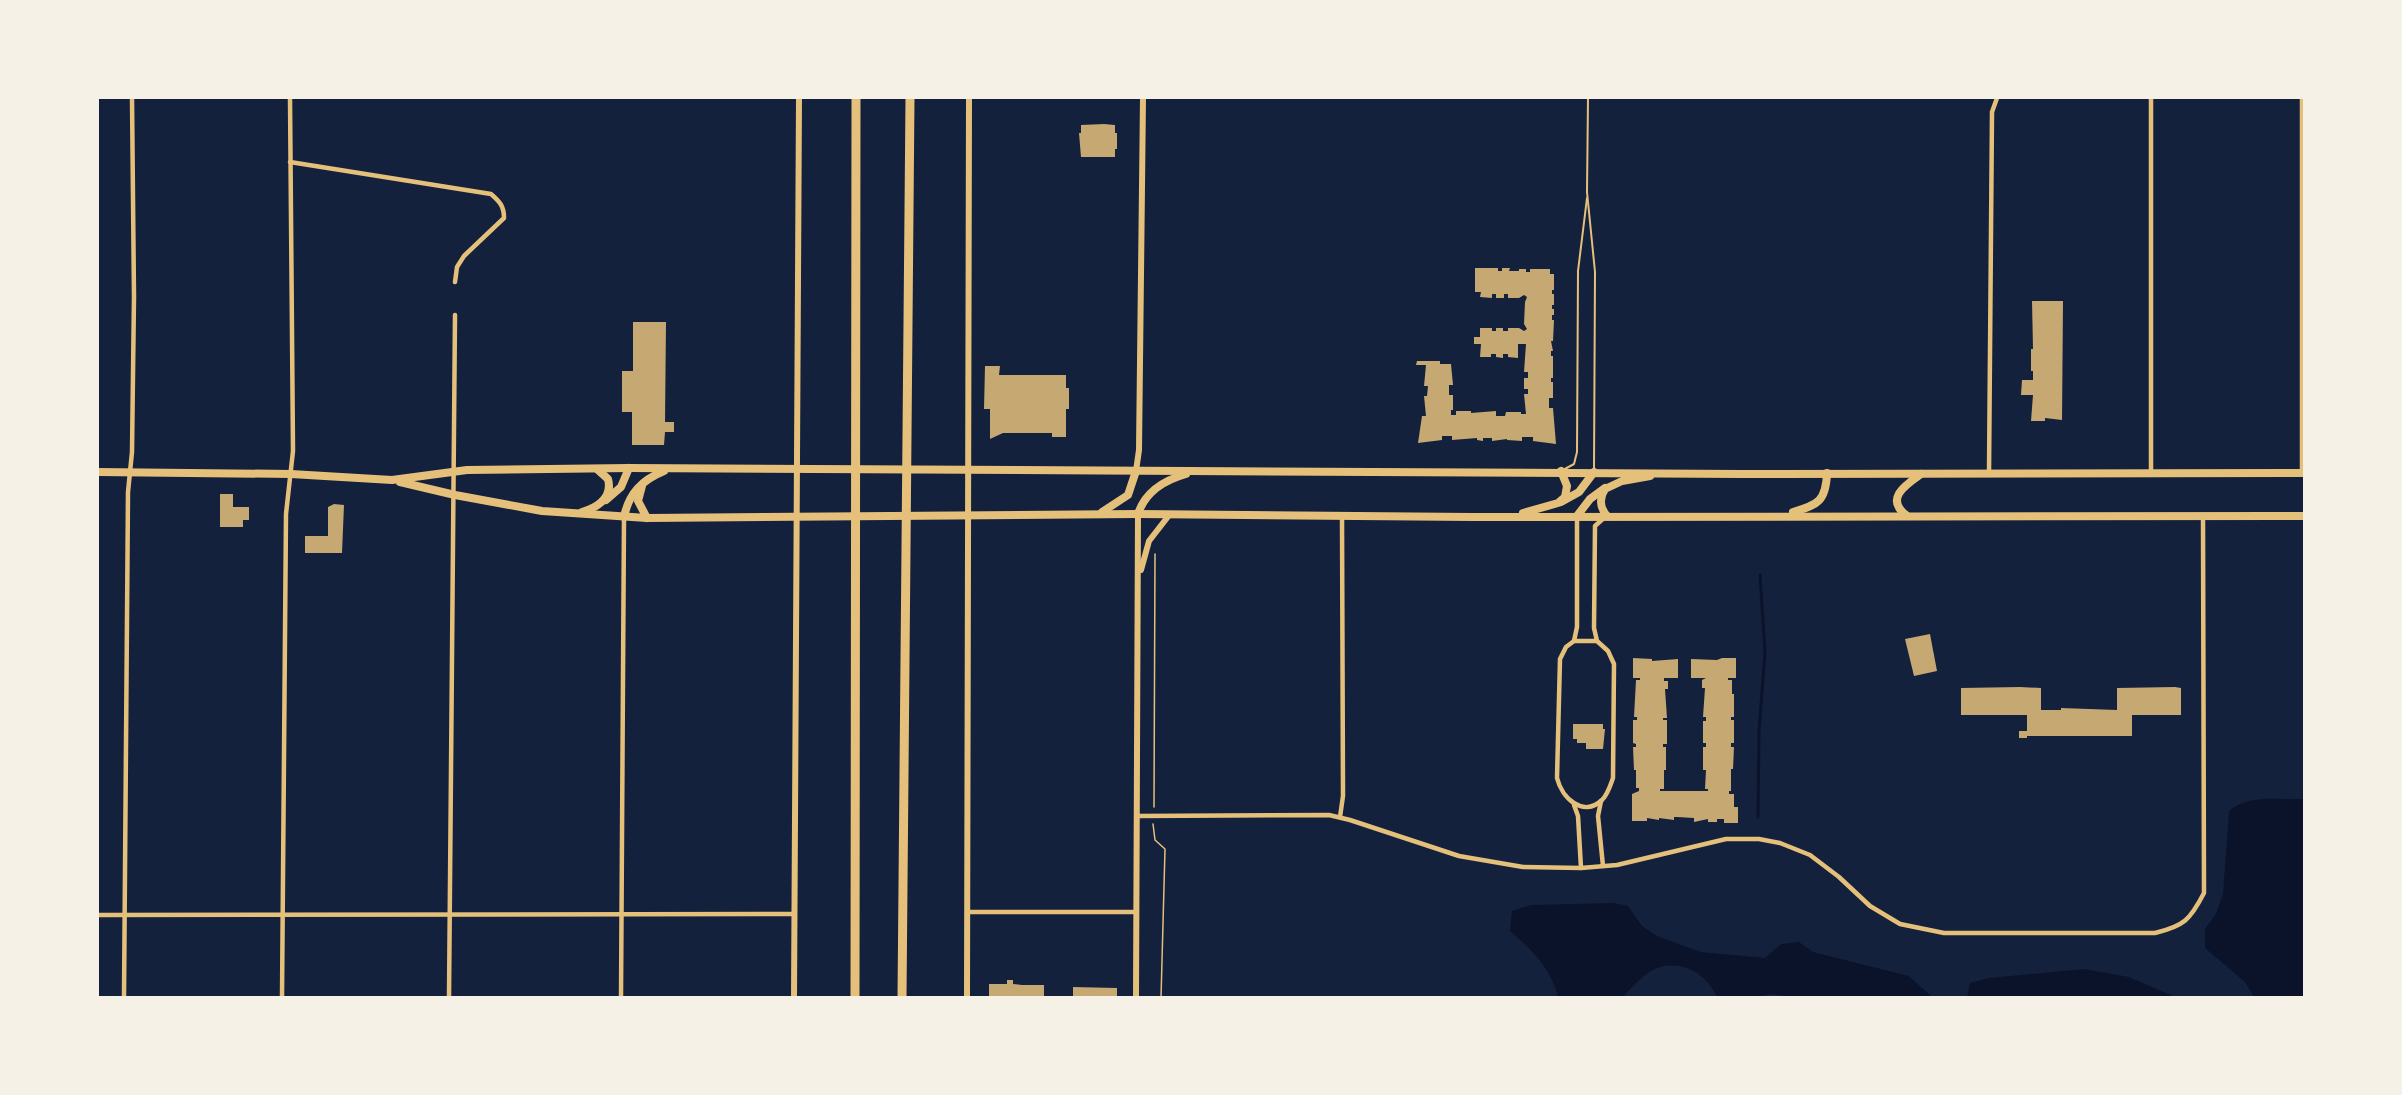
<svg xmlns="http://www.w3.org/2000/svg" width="2402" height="1095" viewBox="0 0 2402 1095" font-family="'DM Sans',sans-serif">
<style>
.water{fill:#0b132b}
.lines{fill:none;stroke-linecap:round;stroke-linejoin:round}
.stream{stroke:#0b132b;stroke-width:3}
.building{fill:#c6a872}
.path{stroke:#e5c07b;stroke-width:1.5}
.service{stroke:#e5c07b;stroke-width:2}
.minor{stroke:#e5c07b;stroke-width:4.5}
.tertiary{stroke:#e5c07b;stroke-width:6}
.primary{stroke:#e5c07b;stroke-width:8}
.motorway{stroke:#e5c07b;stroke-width:9}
</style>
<rect width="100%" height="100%" fill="#14213d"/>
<g class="water">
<path d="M 2304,799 L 2304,997 L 2254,997 L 2245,982 L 2205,948 L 2205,929 L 2216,914 L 2223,894 L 2229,811 C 2248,794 2279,800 2304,799 Z"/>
<path d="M 1614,903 L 1628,906 L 1642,926 L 1657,936 L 1701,952 L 1765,958 L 1781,944 L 1799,942 L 1813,952 L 1909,976 L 1932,997 L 1803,998 L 1771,994 L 1755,997 L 1717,997 C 1707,975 1685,961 1660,967 C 1646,971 1632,987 1623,997 L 1558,997 C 1551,969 1532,949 1510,931 L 1512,911 L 1531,905 Z"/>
<path d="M 2084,969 L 2129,977 L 2175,997 L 1967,997 L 1970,983 L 1989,978 Z"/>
</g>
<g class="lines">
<path class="stream" d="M 1758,817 L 1759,730 L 1765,653 L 1760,575"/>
</g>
<g class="building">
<path d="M 1104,124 L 1115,125 L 1115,133 L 1117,133 L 1117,149 L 1115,149 L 1115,157 L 1081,157 L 1079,133 L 1081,133 L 1081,125 Z"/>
<path d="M 1475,268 L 1498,268 L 1498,271 L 1502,271 L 1502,268 L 1510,268 L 1509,271 L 1519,271 L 1519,269 L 1526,269 L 1526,272 L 1530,272 L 1530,269 L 1550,269 L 1550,274 L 1554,274 L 1554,290 L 1552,290 L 1552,294 L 1554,294 L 1554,305 L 1552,305 L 1552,309 L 1554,309 L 1554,315 L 1552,315 L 1552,320 L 1554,320 L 1553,341 L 1551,341 L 1553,351 L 1551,351 L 1551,356 L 1553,356 L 1553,378 L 1551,378 L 1551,382 L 1553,382 L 1553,398 L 1549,398 L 1549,408 L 1553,408 L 1556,444 L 1533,441 L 1533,437 L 1522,437 L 1522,441 L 1507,440 L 1507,439 L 1492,441 L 1492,438 L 1483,438 L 1483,441 L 1477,440 L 1477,438 L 1452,440 L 1452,436 L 1442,436 L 1442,440 L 1418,443 L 1422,416 L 1426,416 L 1424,396 L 1427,396 L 1428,386 L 1424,386 L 1426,365 L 1416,365 L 1417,361 L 1440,361 L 1440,364 L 1451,364 L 1453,385 L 1449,385 L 1449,395 L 1453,395 L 1453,410 L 1451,410 L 1451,415 L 1456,415 L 1456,411 L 1471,411 L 1471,413 L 1496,411 L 1496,416 L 1505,416 L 1506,412 L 1521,412 L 1521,414 L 1526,414 L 1524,394 L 1528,394 L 1528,389 L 1524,389 L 1524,378 L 1528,378 L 1528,372 L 1524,372 L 1526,344 L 1518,344 L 1518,358 L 1508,357 L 1508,354 L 1503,354 L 1503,358 L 1496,357 L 1496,354 L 1491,354 L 1491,357 L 1480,357 L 1481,344 L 1474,344 L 1474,337 L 1480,337 L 1480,328 L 1492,328 L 1492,331 L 1496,331 L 1496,328 L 1503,328 L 1503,331 L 1508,331 L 1508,328 L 1519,328 L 1524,331 L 1527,329 L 1524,324 L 1525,302 L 1527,297 L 1524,295 L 1519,298 L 1508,298 L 1508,294 L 1504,294 L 1504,298 L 1496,298 L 1496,294 L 1492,294 L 1492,298 L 1480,297 L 1481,292 L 1475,292 Z"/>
<path d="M 2032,301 L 2063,301 L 2062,420 L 2045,418 L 2045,421 L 2031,421 L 2033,395 L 2021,395 L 2022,380 L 2033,380 L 2033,371 L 2031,371 L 2031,349 L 2033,349 Z"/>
<path d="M 633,322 L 666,322 L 665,422 L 674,422 L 674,432 L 665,432 L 664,445 L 632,445 L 632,412 L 622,412 L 622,371 L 633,371 Z"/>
<path d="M 985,366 L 1000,366 L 999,375 L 1066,375 L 1066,388 L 1069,388 L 1069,409 L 1066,409 L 1066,437 L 1052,437 L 1052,433 L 1003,433 L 990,439 L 990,409 L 984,409 Z"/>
<path d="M 220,494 L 233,494 L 233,507 L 249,507 L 249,520 L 243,520 L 243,527 L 220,527 Z"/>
<path d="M 334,504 L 344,505 L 342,553 L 305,553 L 305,536 L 328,536 L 328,507 Z"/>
<path d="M 1930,634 L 1937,671 L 1914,676 L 1905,639 Z"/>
<path d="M 1633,658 L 1652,659 L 1652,661 L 1678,659 L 1678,678 L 1664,678 L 1664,681 L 1668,681 L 1668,689 L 1665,689 L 1667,718 L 1663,718 L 1663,720 L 1667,720 L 1667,744 L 1663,744 L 1663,747 L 1666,747 L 1666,770 L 1664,770 L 1664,789 L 1660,789 L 1660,791 L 1708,791 L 1708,789 L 1705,789 L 1706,770 L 1703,770 L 1703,747 L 1706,747 L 1706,743 L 1703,743 L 1703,721 L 1706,721 L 1706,717 L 1703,717 L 1705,688 L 1702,688 L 1702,680 L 1706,678 L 1691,678 L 1691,659 L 1717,660 L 1722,658 L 1736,658 L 1736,678 L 1728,678 L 1728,680 L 1732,680 L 1732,694 L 1734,694 L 1734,717 L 1731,717 L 1731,720 L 1734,720 L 1734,743 L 1731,743 L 1731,747 L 1734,747 L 1733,769 L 1731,769 L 1731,791 L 1729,791 L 1729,794 L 1734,794 L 1734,807 L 1738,807 L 1738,823 L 1724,823 L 1724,819 L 1717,819 L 1717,822 L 1708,822 L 1708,819 L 1694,822 L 1694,818 L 1677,817 L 1674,817 L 1674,820 L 1659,818 L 1659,820 L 1647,818 L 1647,821 L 1632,821 L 1632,794 L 1639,791 L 1639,788 L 1636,788 L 1636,770 L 1634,770 L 1633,747 L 1636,747 L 1636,744 L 1633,743 L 1633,720 L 1637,720 L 1637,717 L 1634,717 L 1636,680 L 1640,680 L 1640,678 L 1633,678 Z"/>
<path d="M 2020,687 L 2041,688 L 2041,710 L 2061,710 L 2061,708 L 2117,710 L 2117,688 L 2175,687 L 2181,688 L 2181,715 L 2132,715 L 2132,736 L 2027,736 L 2027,738 L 2019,738 L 2019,731 L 2027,731 L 2027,715 L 1961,715 L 1961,688 Z"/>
<path d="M 1573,724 L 1603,724 L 1603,729 L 1605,729 L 1603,749 L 1586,749 L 1586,743 L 1577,743 L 1577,739 L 1573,739 Z"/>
<path d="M 1007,980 L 1013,980 L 1013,984 L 1022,985 L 1044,985 L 1044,998 L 989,998 L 989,984 L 1007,984 Z"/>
<path d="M 1073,987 L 1117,988 L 1117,998 L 1073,998 Z"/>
</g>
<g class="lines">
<g class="path">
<path d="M 1154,807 L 1155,554"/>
<path d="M 1153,824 L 1155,840 L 1165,849 L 1161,998"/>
</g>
<g class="service">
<path d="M 1588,98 L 1587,192 L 1595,272 L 1594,469"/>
<path d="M 1563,470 L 1574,464 L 1577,452 L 1578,271 L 1587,198"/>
</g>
<g class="minor">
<path d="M 290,162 L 491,194 C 500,202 504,206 504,218 L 464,256 L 457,267 L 455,282"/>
<path d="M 2151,473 L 2151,98"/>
<path d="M 2302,473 L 2302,98"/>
<path d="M 1989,474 L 1992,112 L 1997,98"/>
<path d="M 1574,641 L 1597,641 L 1608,651 L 1614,664 L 1613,778 C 1610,786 1608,794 1602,800 C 1583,818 1562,798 1557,778 L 1560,659 L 1566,647 Z"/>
<path d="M 1574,641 L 1577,627 L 1577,516"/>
<path d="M 1597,641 L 1594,628 L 1595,526 L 1605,517"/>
<path d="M 1601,801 L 1598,816 L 1603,866"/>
<path d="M 1574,805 L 1578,816 L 1581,868"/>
<path d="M 1137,816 L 1329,815 L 1350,820 L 1459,856 L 1523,867 L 1581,868 L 1617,865 L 1726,839 L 1759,839 L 1780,843 L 1810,855 L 1839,877 L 1870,906 L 1900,924 L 1944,933 L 2155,933 C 2184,926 2190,920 2204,893 L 2203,516"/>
<path d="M 1340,817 L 1343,796 L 1342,516"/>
<path d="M 967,912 L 1136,912"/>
<path d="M 98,915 L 794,914"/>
<path d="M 124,998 L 128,492 L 132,452 L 134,297 L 132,98"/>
<path d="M 282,998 L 286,514 L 293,451 L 290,98"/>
<path d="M 449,998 L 455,315"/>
<path d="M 621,998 L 624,517"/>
</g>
<g class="tertiary">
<path d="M 1136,471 L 1139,450 L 1143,98"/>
<path d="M 1141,570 L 1149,541 L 1170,514"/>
<path d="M 794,998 L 799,98"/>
<path d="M 967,998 L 969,98"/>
<path d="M 1136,998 L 1138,514"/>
</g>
<g class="primary">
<path d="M 98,472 L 291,474 L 392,480 L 467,470 L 629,468 L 1742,474 L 2304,473"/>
<path d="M 400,482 L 455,495 L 542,511 L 647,518 L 1138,514 L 1472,517 L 2304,516"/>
<path d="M 642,486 L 638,501 L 647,518"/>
<path d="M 606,500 L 621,487 L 629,468"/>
<path d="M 1561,502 L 1579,492 L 1594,472"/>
<path d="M 582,512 C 598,507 613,498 608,479 L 597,469"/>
<path d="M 1102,512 L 1128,495 L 1136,471"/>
<path d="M 1793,512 C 1818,505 1826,501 1827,473"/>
<path d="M 1523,513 L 1558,503 L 1565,497 L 1567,486 L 1561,471"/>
<path d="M 1138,514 C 1145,492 1165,480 1186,474"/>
<path d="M 1906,515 C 1884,498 1907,484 1921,474"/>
<path d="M 1577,516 L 1590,499 L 1605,488"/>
<path d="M 1607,516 C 1600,508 1599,498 1605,489 L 1622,481 L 1650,476"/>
<path d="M 624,517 C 629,493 642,480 664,471"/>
</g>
<g class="motorway">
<path d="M 855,998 L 856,98"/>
<path d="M 902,998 L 910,98"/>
</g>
</g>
<rect width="2402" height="1095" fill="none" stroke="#f6f1e7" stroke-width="198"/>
</svg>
